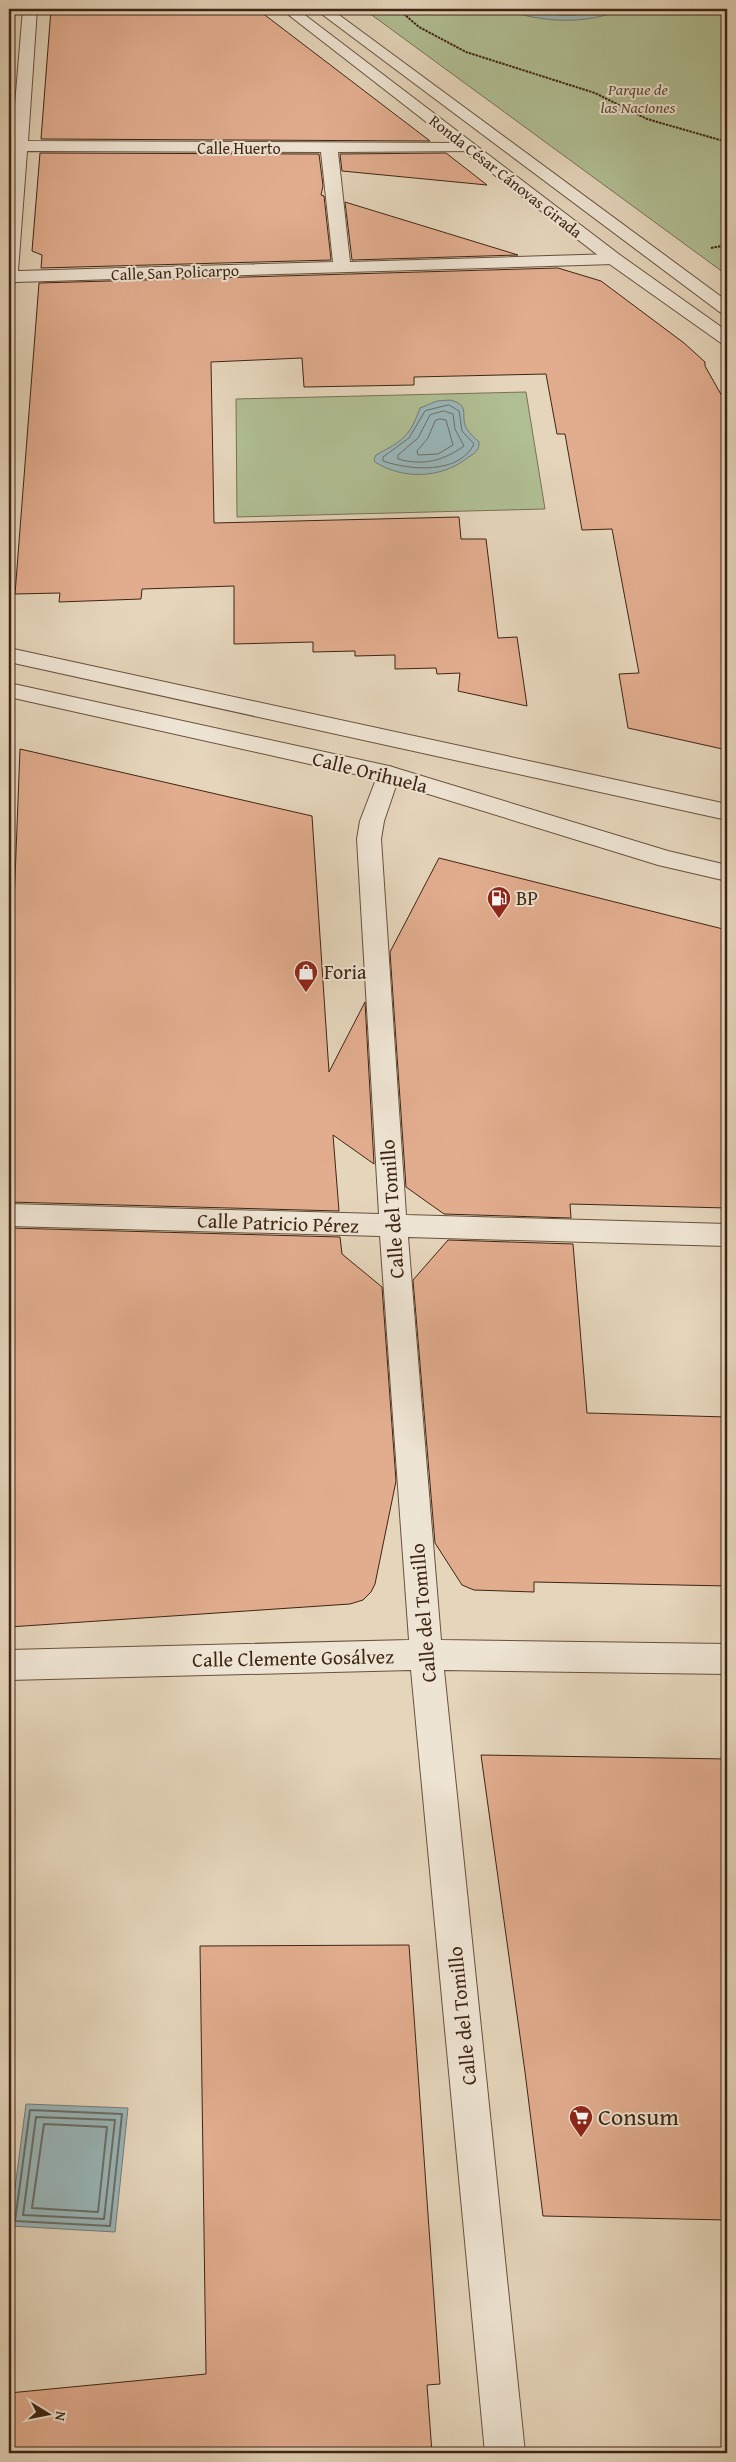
<svg xmlns="http://www.w3.org/2000/svg" width="736" height="2462" viewBox="0 0 736 2462" font-family="'Gentium Book Plus',serif">
<style>
.green{fill:#b0be93;stroke:#787253}
.water{fill:#99b6b9;stroke:#757c77}
.lines{fill:none;stroke-linecap:round;stroke-linejoin:round}
.shore-far1{stroke:#6c6e66;stroke-width:1}
.shore{stroke:#6c6e66;stroke-width:2}
.building{fill:#e2ad8f;stroke:#3f2513}
.minor-casing{stroke:#68513d;stroke-width:2}
.tertiary-casing{stroke:#68513d;stroke-width:2}
.path{stroke:#3f2513;stroke-width:2;stroke-dasharray:2.5 1;stroke-linecap:butt}
.minor{fill:#eee4d3;fill-rule:evenodd}
.tertiary{fill:#eee4d3;fill-rule:evenodd}
.labels{text-anchor:middle;stroke-width:4;stroke-linejoin:round;paint-order:stroke}
.far-park-label{font-size:16px;font-style:italic;fill:#5b4b33;stroke:#eee4d3}
.far-street-label{font-size:16px;fill:#3f2513;stroke:#eee4d3}
.street-label{font-size:20px;fill:#3f2513;stroke:#eee4d3}
.poi-label{font-size:20px;fill:#3f2513;stroke:#eee4d3;text-anchor:start}
.near-poi-label{font-size:24px;fill:#3f2513;stroke:#eee4d3;text-anchor:start}
</style>
<rect width="100%" height="100%" fill="#e5d5bb"/>
<filter id="stains"><feTurbulence type="fractalNoise" baseFrequency=".004" numOctaves="4"/><feColorMatrix values="0 0 0 0 .2 0 0 0 0 .09 0 0 0 0 .02 0 0 0 .5 -.17"/></filter>
<radialGradient id="worn" r=".72"><stop offset=".6" stop-color="#630" stop-opacity="0"/><stop offset="1" stop-color="#630" stop-opacity=".3"/></radialGradient>
<g class="green">
<path d="M 364,9 L 727,9 L 727,275 L 369,13 Z"/>
<path d="M 526,392 L 545,509 L 237,517 L 236,399 Z"/>
</g>
<g class="water">
<path d="M 504,9 L 623,9 C 587,25 541,23 504,9 Z"/>
<path d="M 450,400 C 472,405 459,417 467,429 C 470,434 475,438 479,442 C 480,451 473,454 466,459 C 441,478 403,480 375,462 L 374,459 L 376,455 C 403,440 409,438 420,408 L 437,401 Z"/>
<path d="M 26,2104 L 128,2108 L 115,2232 L 10,2226 Z"/>
</g>
<g class="lines">
<g class="shore-far1">
<path d="M 519,9 C 550,16 579,18 610,9"/>
<path d="M 449,405 L 459,411 L 462,431 L 474,444 C 459,475 409,470 383,461 L 383,457 L 409,438 L 425,411 Z"/>
<path d="M 444,411 L 453,414 L 455,429 L 464,446 C 443,461 423,466 398,459 L 398,455 L 418,438 L 430,415 Z"/>
<path d="M 440,419 L 446,420 L 453,445 L 438,454 L 418,455 L 417,451 L 428,438 L 435,421 Z"/>
</g>
<g class="shore">
<path d="M 30,2110 L 122,2114 L 110,2226 L 15,2221 Z"/>
<path d="M 36,2117 L 115,2120 L 104,2219 L 23,2215 Z"/>
<path d="M 44,2124 L 107,2127 L 98,2212 L 32,2208 Z"/>
</g>
</g>
<g class="building">
<path d="M 51,9 L 257,9 L 430,141 L 41,139 Z"/>
<path d="M 40,153 L 319,154 L 323,186 L 321,195 L 324,196 L 331,260 L 41,268 L 42,255 L 32,251 Z"/>
<path d="M 446,153 L 487,185 L 342,171 L 340,154 Z"/>
<path d="M 345,202 L 518,255 L 352,260 Z"/>
<path d="M 558,268 L 601,281 L 684,343 L 705,362 L 705,366 L 727,405 L 727,750 L 628,728 L 619,674 L 639,673 L 612,529 L 582,530 L 565,434 L 557,434 L 546,374 L 414,377 L 414,385 L 304,387 L 302,358 L 211,362 L 214,523 L 459,517 L 461,539 L 486,539 L 498,638 L 517,637 L 527,706 L 458,691 L 460,673 L 437,674 L 436,668 L 395,669 L 395,655 L 355,656 L 355,651 L 313,652 L 313,642 L 234,644 L 234,586 L 142,589 L 141,599 L 59,602 L 60,593 L 15,594 L 39,283 Z"/>
<path d="M 20,749 L 312,816 L 329,1072 L 365,1002 L 374,1164 L 333,1135 L 339,1211 L 9,1202 L 9,1013 L 11,968 L 9,968 L 9,961 L 13,930 Z"/>
<path d="M 439,858 L 727,930 L 727,1208 L 570,1204 L 571,1218 L 444,1214 L 406,1187 L 390,952 Z"/>
<path d="M 9,1228 L 340,1237 L 342,1254 L 382,1287 L 396,1481 L 375,1584 L 371,1592 L 363,1600 L 350,1604 L 9,1627 Z"/>
<path d="M 448,1240 L 573,1244 L 587,1413 L 727,1417 L 727,1586 L 534,1582 L 534,1592 L 474,1590 L 462,1585 L 435,1543 L 413,1280 Z"/>
<path d="M 481,1755 L 727,1759 L 727,2220 L 543,2216 L 525,2072 Z"/>
<path d="M 409,1945 L 440,2384 L 427,2385 L 432,2453 L 9,2453 L 9,2393 L 206,2374 L 200,1946 Z"/>
</g>
<g class="lines">
<g class="minor-casing">
<g id="minor">
<path d="M 23,9 L 37,9 L 28,141 L 469,143 L 477,148 L 475,151 L 338,152 L 350,262 L 614,254 L 620,255 L 623,259 L 620,263 L 614,264 L 16,282 L 9,284 L 11,151 L 9,151 L 9,141 L 12,141 ZM 27,151 L 321,152 L 333,262 L 18,271 Z"/>
<path d="M 389,766 L 397,769 L 400,774 L 384,821 L 381,839 L 406,1215 L 727,1224 L 727,1246 L 408,1237 L 441,1640 L 727,1644 L 727,1674 L 444,1670 L 525,2453 L 485,2453 L 411,1670 L 9,1680 L 9,1650 L 409,1640 L 380,1236 L 9,1226 L 9,1204 L 379,1214 L 357,839 L 360,821 L 378,774 L 381,769 Z"/>
</g>
</g>
<g class="tertiary-casing">
<g id="tertiary">
<path d="M 281,9 L 297,9 L 620,255 L 727,331 L 727,344 L 721,343 L 608,263 Z"/>
<path d="M 315,9 L 331,9 L 727,301 L 727,314 L 721,313 Z"/>
<path d="M 9,648 L 727,804 L 727,820 L 9,662 Z"/>
<path d="M 9,683 L 389,766 L 668,851 L 727,865 L 727,881 L 658,865 L 386,781 L 9,697 Z"/>
</g>
</g>
<g class="path">
<path d="M 398,9 L 419,27 L 466,52 L 595,93 L 647,119 L 727,142"/>
<path d="M 711,248 L 727,245"/>
</g>
<use href="#minor" class="minor"/>
<use href="#tertiary" class="tertiary"/>
</g>
<defs>
<g id="fuel-pin" transform="scale(1.25)"><path d="M0 17L-7.5 6A9.5 9.5 0 1 1 7.5 6Z" fill="#8f2418" stroke="#eee4d3"/><path d="M-5.5-6h7V0h2V4h1.3V-2.5L3-4.5l.8-.8L6-3V5H2.5V1h-1V6h-7ZM-4.2-4.7v3.2H.2V-4.7Z" fill="#fff"/></g>
<g id="shop-pin" transform="scale(1.25)"><path d="M0 17L-7.5 6A9.5 9.5 0 1 1 7.5 6Z" fill="#8f2418" stroke="#eee4d3"/><path d="M-5-2.5h2.3a2.7 3.5 0 0 1 5.4 0H5L5.5 6h-11ZM-1.5-2.5h3a1.5 2.3 0 0 0-3 0Z" fill="#fff"/></g>
<g id="supermarket-pin" transform="scale(1.25)"><path d="M0 17L-7.5 6A9.5 9.5 0 1 1 7.5 6Z" fill="#8f2418" stroke="#eee4d3"/><path d="M-6-5.5h2.5l.6 2H6L4.5 2H-2.5L-4.4-4H-6ZM-1.5 3.2a1.3 1.3 0 1 0 .1 0ZM3 3.2a1.3 1.3 0 1 0 .1 0Z" fill="#fff"/></g>
</defs>
<g fill-rule="evenodd">
<use href="#fuel-pin" x="499" y="898"/>
<use href="#shop-pin" x="306" y="972"/>
<use href="#supermarket-pin" x="581" y="2117"/>
</g>
<g class="labels">
<g class="far-park-label">
<text x="638" y="95">Parque de<tspan x="638" dy="18">las Naciones</tspan></text>
</g>
<g class="far-street-label">
<text x="239" y="154">Calle Huerto</text>
<text transform="translate(506 176) rotate(38)" y="6">Ronda César Cánovas Girada</text>
<text transform="translate(175 272) rotate(-2)" y="6">Calle San Policarpo</text>
</g>
<g class="street-label">
<text transform="translate(370 772) rotate(14)" y="7">Calle Orihuela</text>
<text transform="translate(392 1209) rotate(-94)" y="7">Calle del Tomillo</text>
<text transform="translate(278 1223) rotate(2)" y="7">Calle Patricio Pérez</text>
<text transform="translate(423 1613) rotate(-95)" y="7">Calle del Tomillo</text>
<text transform="translate(293 1658) rotate(-1)" y="7">Calle Clemente Gosálvez</text>
<text transform="translate(462 2016) rotate(-96)" y="7">Calle del Tomillo</text>
</g>
<g class="poi-label">
<text x="516" y="905">BP</text>
<text x="324" y="979">Foria</text>
</g>
<g class="near-poi-label">
<text x="598" y="2125">Consum</text>
</g>
</g>
<rect width="736" height="2462" fill="none" stroke="#e5d5bb" stroke-width="30"/>
<rect x="10" y="10" width="716" height="2442" fill="none" stroke="#3f2513" stroke-width="2.5"/>
<rect x="15" y="15" width="706" height="2432" fill="none" stroke="#3f2513"/>
<g transform="translate(48 2414) rotate(100)" stroke="#eee4d3" stroke-width="4" paint-order="stroke">
<path d="M0-4L9 19L0 12L-9 19Z" fill="#3f2513"/>
<text y="-8" font-size="14" font-weight="bold" text-anchor="middle" fill="#3f2513">N</text>
</g>
<rect width="100%" height="100%" filter="url(#stains)"/>
<rect width="100%" height="100%" fill="url(#worn)"/>
</svg>
